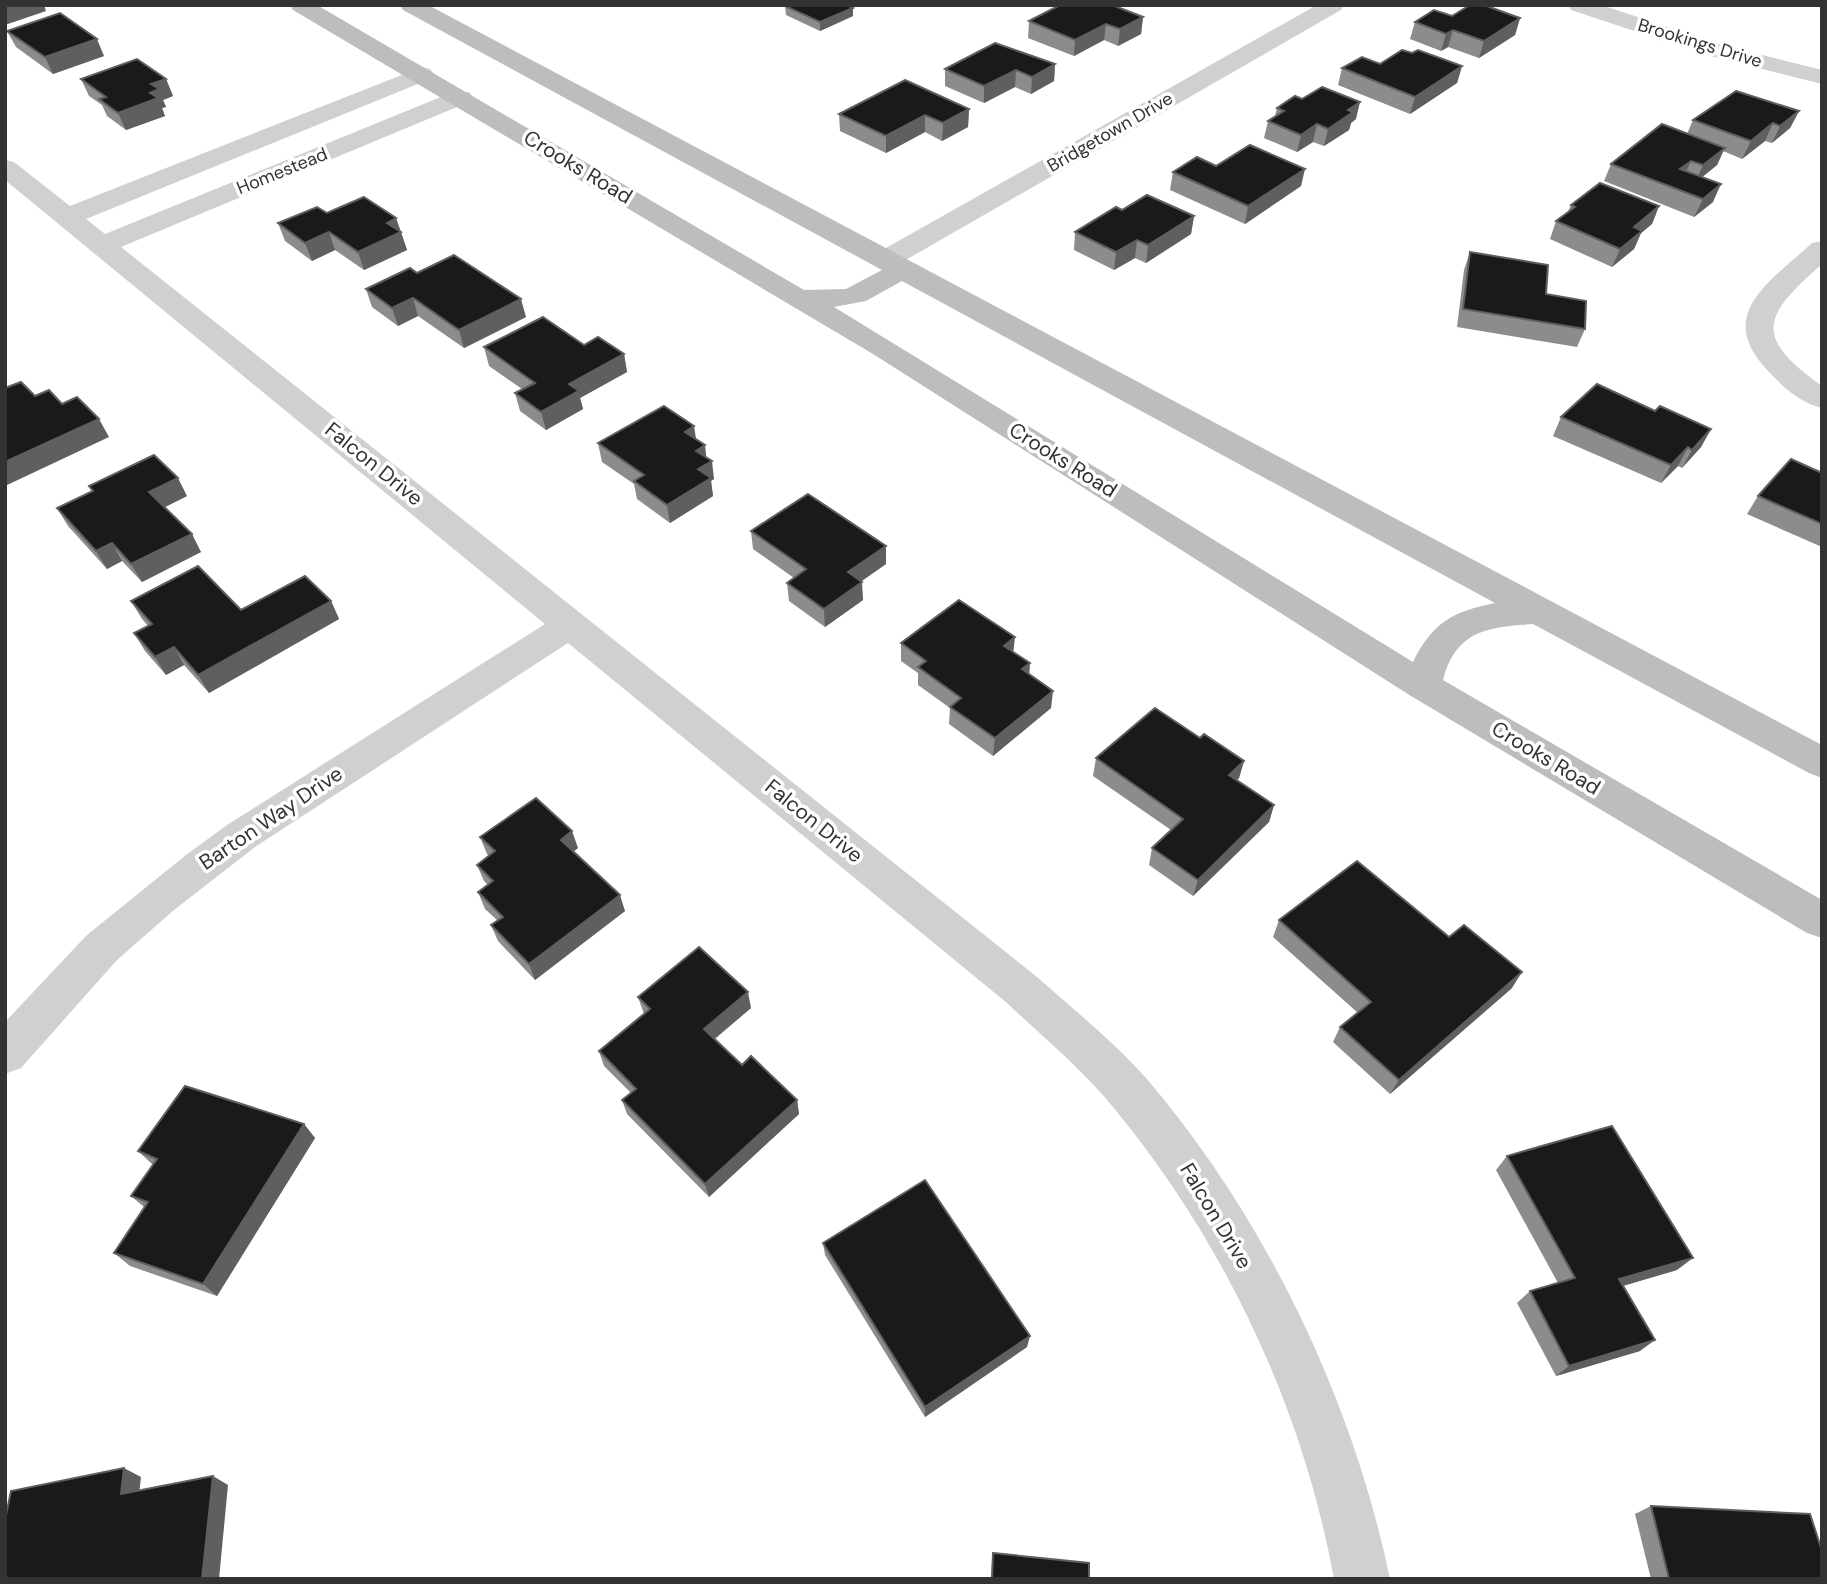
<svg xmlns="http://www.w3.org/2000/svg" width="1827" height="1584" viewBox="0 0 1827 1584" font-family="'DM Sans',sans-serif">
<style>
.lines{fill:none;stroke-linecap:round;stroke-linejoin:round}
.minor{fill:#d0d0d0;fill-rule:evenodd}
.secondary{fill:#bdbdbd;fill-rule:evenodd}
.wall{fill:#8c8c8c}
.shaded-wall{fill:#5f5f5f}
.building{fill:#1a1a1a;stroke:#5f5f5f;stroke-width:2}
.labels{text-anchor:middle;stroke-width:7;stroke-linejoin:round;paint-order:stroke}
.far-street-label{font-size:18px;fill:#333;stroke:#fff}
.street-label{font-size:21px;fill:#333;stroke:#fff}
</style>
<rect width="100%" height="100%" fill="#fff"/>
<g class="lines">
<g class="minor">
<path d="M 1317,5 L 1344,5 L 1341,10 L 897,265 L 887,267 L 877,265 L 873,259 L 877,253 Z"/>
<path d="M 1568,5 L 1601,5 L 1723,45 L 1822,70 L 1822,84 L 1707,55 L 1571,10 Z"/>
<path d="M 422,67 L 430,69 L 434,74 L 430,79 L 86,219 L 105,234 L 453,92 L 469,92 L 473,97 L 469,102 L 121,247 L 1037,977 C 1074,1010 1113,1041 1146,1078 C 1265,1217 1353,1400 1390,1579 L 1334,1579 C 1303,1408 1224,1241 1113,1107 C 1082,1069 1043,1037 1007,1003 L 568,643 L 255,847 L 174,910 L 117,960 L 21,1068 L 5,1074 L 5,1022 L 87,935 L 186,855 L 227,825 L 545,624 L 5,180 L 5,160 L 14,162 L 70,206 Z"/>
<path d="M 1822,241 L 1822,264 C 1764,315 1751,336 1822,386 L 1822,408 C 1801,403 1783,387 1769,372 C 1713,315 1770,282 1812,243 Z"/>
</g>
<path class="secondary" d="M 290,5 L 317,5 L 804,290 L 846,289 L 882,270 L 403,10 L 400,5 L 428,5 L 1822,745 L 1822,778 L 1809,773 L 1533,624 C 1488,627 1456,630 1443,680 L 1822,900 L 1822,938 L 1807,933 L 1411,696 L 873,354 L 293,10 ZM 902,281 L 1495,603 C 1452,612 1433,622 1413,662 L 834,307 L 866,301 Z"/>
</g>
<g class="wall">
<path d="M 785,6 L 853,8 L 853,16 L 820,31 L 786,15 Z"/>
<path d="M 1452,16 L 1520,18 L 1515,35 L 1479,58 L 1448,47 L 1441,51 L 1410,39 L 1415,22 Z"/>
<path d="M 1143,17 L 1141,34 L 1118,46 L 1104,40 L 1074,56 L 1028,38 L 1029,21 Z"/>
<path d="M 7,31 L 104,56 L 53,74 L 16,47 Z"/>
<path d="M 1412,53 L 1462,66 L 1457,83 L 1410,114 L 1338,85 L 1342,68 L 1380,64 Z"/>
<path d="M 1055,64 L 1054,81 L 1031,94 L 1015,87 L 984,103 L 945,86 L 945,69 Z"/>
<path d="M 81,79 L 166,79 L 173,96 L 163,100 L 166,107 L 162,108 L 165,116 L 126,130 L 107,116 L 102,105 L 89,96 Z"/>
<path d="M 1277,108 L 1356,119 L 1351,123 L 1349,130 L 1324,146 L 1313,142 L 1297,152 L 1264,138 L 1268,121 L 1275,116 Z"/>
<path d="M 969,109 L 968,127 L 942,141 L 925,132 L 886,153 L 840,131 L 839,114 Z"/>
<path d="M 1799,111 L 1790,128 L 1772,143 L 1765,141 L 1742,159 L 1723,151 L 1717,165 L 1702,177 L 1713,202 L 1694,217 L 1604,181 L 1611,164 L 1687,134 L 1693,120 Z"/>
<path d="M 1216,166 L 1301,186 L 1245,224 L 1170,190 L 1173,172 Z"/>
<path d="M 1571,205 L 1659,206 L 1652,224 L 1641,233 L 1634,249 L 1612,267 L 1550,239 L 1556,221 L 1568,212 Z"/>
<path d="M 1122,210 L 1194,216 L 1191,234 L 1146,263 L 1135,258 L 1114,270 L 1074,250 L 1075,232 Z"/>
<path d="M 327,213 L 396,218 L 407,250 L 364,270 L 335,250 L 312,261 L 285,241 L 278,223 Z"/>
<path d="M 1470,252 L 1546,294 L 1585,329 L 1577,347 L 1457,327 L 1464,270 Z"/>
<path d="M 417,273 L 526,317 L 464,348 L 418,316 L 398,326 L 372,307 L 366,289 Z"/>
<path d="M 584,345 L 624,354 L 627,372 L 580,398 L 583,409 L 546,430 L 520,411 L 515,393 L 522,389 L 489,366 L 484,347 Z"/>
<path d="M 1655,411 L 1711,429 L 1701,447 L 1682,468 L 1678,466 L 1661,483 L 1553,436 L 1561,417 Z"/>
<path d="M 696,439 L 706,457 L 714,479 L 711,481 L 713,496 L 670,523 L 637,499 L 634,484 L 602,462 L 598,443 Z"/>
<path d="M 1822,473 L 1822,547 L 1747,514 L 1758,496 Z"/>
<path d="M 89,486 L 187,496 L 165,507 L 201,552 L 142,582 L 122,561 L 107,569 L 68,526 L 57,508 L 92,491 Z"/>
<path d="M 751,531 L 886,564 L 861,581 L 863,600 L 825,627 L 789,601 L 787,583 L 794,578 L 753,549 Z"/>
<path d="M 131,601 L 241,610 L 331,601 L 339,619 L 209,693 L 184,665 L 166,675 L 145,651 L 134,633 L 148,626 L 142,619 Z"/>
<path d="M 901,643 L 1014,652 L 1051,708 L 993,756 L 949,724 L 950,708 L 918,685 L 918,673 L 901,661 Z"/>
<path d="M 1200,738 L 1244,761 L 1239,778 L 1237,780 L 1274,805 L 1269,822 L 1193,896 L 1149,865 L 1152,848 L 1171,830 L 1093,776 L 1096,758 Z"/>
<path d="M 480,837 L 578,848 L 573,852 L 625,911 L 535,980 L 498,941 L 491,925 L 497,920 L 485,909 L 478,892 L 488,885 L 484,881 L 477,865 L 489,856 L 487,854 Z"/>
<path d="M 1279,920 L 1449,937 L 1512,988 L 1390,1094 L 1333,1042 L 1340,1027 L 1358,1013 L 1273,937 Z"/>
<path d="M 638,997 L 751,1008 L 715,1039 L 742,1065 L 797,1100 L 799,1114 L 709,1197 L 627,1114 L 622,1100 L 631,1093 L 604,1066 L 599,1051 L 644,1014 Z"/>
<path d="M 304,1124 L 315,1138 L 217,1296 L 130,1266 L 114,1253 L 144,1207 L 131,1196 L 153,1165 L 138,1151 Z"/>
<path d="M 1507,1156 L 1677,1270 L 1623,1286 L 1640,1351 L 1556,1376 L 1517,1303 L 1530,1291 L 1558,1283 L 1496,1170 Z"/>
<path d="M 823,1243 L 1027,1347 L 925,1417 L 825,1255 Z"/>
<path d="M 1651,1506 L 1822,1579 L 1651,1579 L 1635,1514 Z"/>
<path d="M 993,1553 L 1089,1579 L 991,1579 L 992,1561 Z"/>
</g>
<g class="shaded-wall">
<path d="M 5,5 L 44,5 L 46,11 L 5,25 Z"/>
<path d="M 853,8 L 853,16 L 820,31 L 820,22 Z"/>
<path d="M 1143,17 L 1141,34 L 1118,46 L 1120,29 Z"/>
<path d="M 1520,18 L 1515,35 L 1479,58 L 1484,41 Z"/>
<path d="M 1106,24 L 1104,40 L 1074,56 L 1075,40 Z"/>
<path d="M 1453,30 L 1448,47 L 1441,51 L 1446,34 Z"/>
<path d="M 97,39 L 104,56 L 53,74 L 45,57 Z"/>
<path d="M 1055,64 L 1054,81 L 1031,94 L 1032,77 Z"/>
<path d="M 1462,66 L 1457,83 L 1410,114 L 1415,97 Z"/>
<path d="M 1016,70 L 1015,87 L 984,103 L 984,86 Z"/>
<path d="M 166,79 L 173,96 L 163,100 L 166,107 L 162,108 L 165,116 L 126,130 L 118,113 L 151,84 Z"/>
<path d="M 1360,102 L 1356,119 L 1351,123 L 1349,130 L 1324,146 L 1328,129 L 1348,110 Z"/>
<path d="M 969,109 L 968,127 L 942,141 L 943,123 Z"/>
<path d="M 1799,111 L 1790,128 L 1772,143 L 1780,126 Z"/>
<path d="M 925,115 L 925,132 L 886,153 L 886,136 Z"/>
<path d="M 1773,123 L 1765,141 L 1742,159 L 1751,141 Z"/>
<path d="M 1317,124 L 1313,142 L 1297,152 L 1301,135 Z"/>
<path d="M 1725,148 L 1717,165 L 1695,183 L 1703,165 Z"/>
<path d="M 1691,161 L 1683,178 L 1680,169 Z"/>
<path d="M 1305,169 L 1301,186 L 1245,224 L 1248,206 Z"/>
<path d="M 1721,184 L 1713,202 L 1694,217 L 1703,199 Z"/>
<path d="M 1659,206 L 1652,224 L 1641,233 L 1634,249 L 1612,267 L 1620,249 L 1634,227 Z"/>
<path d="M 1194,216 L 1191,234 L 1146,263 L 1148,245 Z"/>
<path d="M 396,218 L 407,250 L 364,270 L 358,252 L 387,223 Z"/>
<path d="M 329,232 L 335,250 L 312,261 L 305,243 Z"/>
<path d="M 1137,240 L 1135,258 L 1114,270 L 1116,252 Z"/>
<path d="M 413,298 L 418,316 L 398,326 L 392,308 Z"/>
<path d="M 521,299 L 526,317 L 464,348 L 459,330 Z"/>
<path d="M 624,354 L 627,372 L 580,398 L 583,409 L 546,430 L 541,412 L 569,384 Z"/>
<path d="M 99,419 L 109,437 L 5,486 L 5,462 Z"/>
<path d="M 694,426 L 697,445 L 685,432 Z"/>
<path d="M 1711,429 L 1701,447 L 1682,468 L 1692,450 Z"/>
<path d="M 705,445 L 707,463 L 712,461 L 714,479 L 711,481 L 713,496 L 670,523 L 667,505 L 696,451 Z"/>
<path d="M 1688,447 L 1678,466 L 1661,483 L 1671,465 Z"/>
<path d="M 178,478 L 187,496 L 159,510 L 149,492 Z"/>
<path d="M 192,534 L 201,552 L 142,582 L 131,564 Z"/>
<path d="M 112,543 L 122,561 L 107,569 L 96,551 Z"/>
<path d="M 886,546 L 886,564 L 849,590 L 848,572 Z"/>
<path d="M 862,582 L 863,600 L 825,627 L 824,609 Z"/>
<path d="M 331,601 L 339,619 L 209,693 L 198,675 Z"/>
<path d="M 1015,637 L 1013,655 L 1004,646 Z"/>
<path d="M 174,647 L 184,665 L 166,675 L 155,657 Z"/>
<path d="M 1030,663 L 1029,681 L 1022,669 Z"/>
<path d="M 1053,691 L 1051,708 L 993,756 L 995,738 Z"/>
<path d="M 1244,761 L 1239,778 L 1224,792 L 1229,775 Z"/>
<path d="M 1274,805 L 1269,822 L 1193,896 L 1198,880 Z"/>
<path d="M 572,831 L 578,848 L 566,857 L 561,840 Z"/>
<path d="M 620,895 L 625,911 L 535,980 L 529,964 Z"/>
<path d="M 1522,972 L 1512,988 L 1390,1094 L 1399,1080 Z"/>
<path d="M 748,992 L 751,1008 L 708,1044 L 704,1029 Z"/>
<path d="M 797,1100 L 799,1114 L 709,1197 L 705,1184 Z"/>
<path d="M 304,1124 L 315,1138 L 217,1296 L 203,1284 Z"/>
<path d="M 1693,1258 L 1677,1270 L 1605,1291 L 1619,1279 Z"/>
<path d="M 1030,1336 L 1027,1347 L 925,1417 L 925,1407 Z"/>
<path d="M 1655,1340 L 1640,1351 L 1556,1376 L 1569,1366 Z"/>
<path d="M 124,1468 L 141,1477 L 138,1503 L 121,1494 Z"/>
<path d="M 213,1476 L 228,1485 L 219,1579 L 202,1579 Z"/>
</g>
<g class="building">
<path d="M 788,5 L 847,5 L 853,8 L 820,22 L 785,6 Z"/>
<path d="M 1060,5 L 1112,5 L 1143,17 L 1120,29 L 1106,24 L 1075,40 L 1029,21 Z"/>
<path d="M 1470,5 L 1484,5 L 1520,18 L 1484,41 L 1453,30 L 1446,34 L 1415,22 L 1434,10 L 1452,16 Z"/>
<path d="M 60,13 L 97,39 L 45,57 L 7,31 Z"/>
<path d="M 995,43 L 1055,64 L 1032,77 L 1016,70 L 984,86 L 945,69 Z"/>
<path d="M 1402,50 L 1412,53 L 1418,50 L 1462,66 L 1415,97 L 1342,68 L 1362,57 L 1380,64 Z"/>
<path d="M 137,59 L 166,79 L 151,84 L 159,89 L 150,93 L 158,98 L 118,113 L 99,99 L 106,97 L 81,79 Z"/>
<path d="M 905,80 L 969,109 L 943,123 L 925,115 L 886,136 L 839,114 Z"/>
<path d="M 1322,87 L 1360,102 L 1348,110 L 1353,112 L 1328,129 L 1317,124 L 1301,135 L 1268,121 L 1284,111 L 1277,108 L 1295,96 L 1302,99 Z"/>
<path d="M 1736,91 L 1799,111 L 1780,126 L 1773,123 L 1751,141 L 1693,120 Z"/>
<path d="M 1662,124 L 1725,148 L 1703,165 L 1691,161 L 1680,169 L 1721,184 L 1703,199 L 1611,164 Z"/>
<path d="M 1250,145 L 1305,169 L 1248,206 L 1173,172 L 1197,157 L 1216,166 Z"/>
<path d="M 1600,183 L 1659,206 L 1634,227 L 1642,231 L 1620,249 L 1556,221 L 1575,207 L 1571,205 Z"/>
<path d="M 1147,195 L 1194,216 L 1148,245 L 1137,240 L 1116,252 L 1075,232 L 1116,207 L 1122,210 Z"/>
<path d="M 364,197 L 396,218 L 387,223 L 401,232 L 358,252 L 329,232 L 305,243 L 278,223 L 317,207 L 327,213 Z"/>
<path d="M 1470,252 L 1548,265 L 1546,294 L 1586,301 L 1585,329 L 1463,309 Z"/>
<path d="M 454,255 L 521,299 L 459,330 L 413,298 L 392,308 L 366,289 L 410,268 L 417,273 Z"/>
<path d="M 543,317 L 584,345 L 598,337 L 624,354 L 569,384 L 579,391 L 541,412 L 515,393 L 535,383 L 484,347 Z"/>
<path d="M 21,382 L 35,396 L 49,390 L 62,404 L 77,397 L 99,419 L 5,462 L 5,388 Z"/>
<path d="M 1597,384 L 1655,411 L 1660,406 L 1711,429 L 1692,450 L 1688,447 L 1671,465 L 1561,417 Z"/>
<path d="M 664,406 L 694,426 L 685,432 L 705,445 L 696,451 L 712,461 L 698,469 L 711,478 L 667,505 L 634,481 L 644,475 L 598,443 Z"/>
<path d="M 154,455 L 178,478 L 149,492 L 192,534 L 131,564 L 112,543 L 96,551 L 57,508 L 93,491 L 89,486 Z"/>
<path d="M 1791,459 L 1822,473 L 1822,524 L 1758,496 Z"/>
<path d="M 808,494 L 886,546 L 848,572 L 862,582 L 824,609 L 787,583 L 806,569 L 751,531 Z"/>
<path d="M 198,566 L 241,610 L 305,576 L 331,601 L 198,675 L 174,647 L 155,657 L 134,633 L 152,624 L 131,601 Z"/>
<path d="M 959,600 L 1015,637 L 1004,646 L 1030,663 L 1022,669 L 1053,691 L 995,738 L 950,707 L 961,698 L 918,667 L 926,661 L 901,643 Z"/>
<path d="M 1155,708 L 1200,738 L 1204,734 L 1244,761 L 1229,775 L 1274,805 L 1198,880 L 1152,848 L 1183,819 L 1096,758 Z"/>
<path d="M 536,798 L 572,831 L 561,840 L 620,895 L 529,964 L 491,925 L 503,917 L 478,892 L 493,881 L 477,865 L 495,851 L 480,837 Z"/>
<path d="M 1357,861 L 1449,937 L 1464,925 L 1522,972 L 1399,1080 L 1340,1027 L 1371,1002 L 1279,920 Z"/>
<path d="M 699,947 L 748,992 L 704,1029 L 742,1065 L 751,1056 L 797,1100 L 705,1184 L 622,1100 L 636,1089 L 599,1051 L 650,1009 L 638,997 Z"/>
<path d="M 185,1086 L 304,1124 L 203,1284 L 114,1253 L 148,1202 L 131,1196 L 157,1159 L 138,1151 Z"/>
<path d="M 1612,1126 L 1693,1258 L 1619,1279 L 1655,1340 L 1569,1366 L 1530,1291 L 1575,1278 L 1507,1156 Z"/>
<path d="M 925,1180 L 1030,1336 L 925,1407 L 823,1243 Z"/>
<path d="M 124,1468 L 121,1494 L 213,1476 L 202,1579 L 5,1579 L 5,1520 L 11,1491 Z"/>
<path d="M 1651,1506 L 1810,1514 L 1822,1551 L 1822,1579 L 1669,1579 Z"/>
<path d="M 993,1553 L 1089,1563 L 1089,1579 L 992,1579 Z"/>
</g>
<g class="labels">
<g class="far-street-label">
<text transform="translate(1700 43) rotate(17)" y="6">Brookings Drive</text>
<text transform="translate(1110 132) rotate(-30)" y="6">Bridgetown Drive</text>
<text transform="translate(282 171) rotate(-22)" y="6">Homestead</text>
</g>
<g class="street-label">
<text transform="translate(578 167) rotate(31)" y="7">Crooks Road</text>
<text transform="translate(1063 460) rotate(32)" y="7">Crooks Road</text>
<text transform="translate(374 464) rotate(39)" y="7">Falcon Drive</text>
<text transform="translate(1546 758) rotate(31)" y="7">Crooks Road</text>
<text transform="translate(271 818) rotate(-34)" y="7">Barton Way Drive</text>
<text transform="translate(814 821) rotate(39)" y="7">Falcon Drive</text>
<text transform="translate(1216 1216) rotate(59)" y="7">Falcon Drive</text>
</g>
</g>
<rect width="1827" height="1584" fill="none" stroke="#333333" stroke-width="14"/>
</svg>
